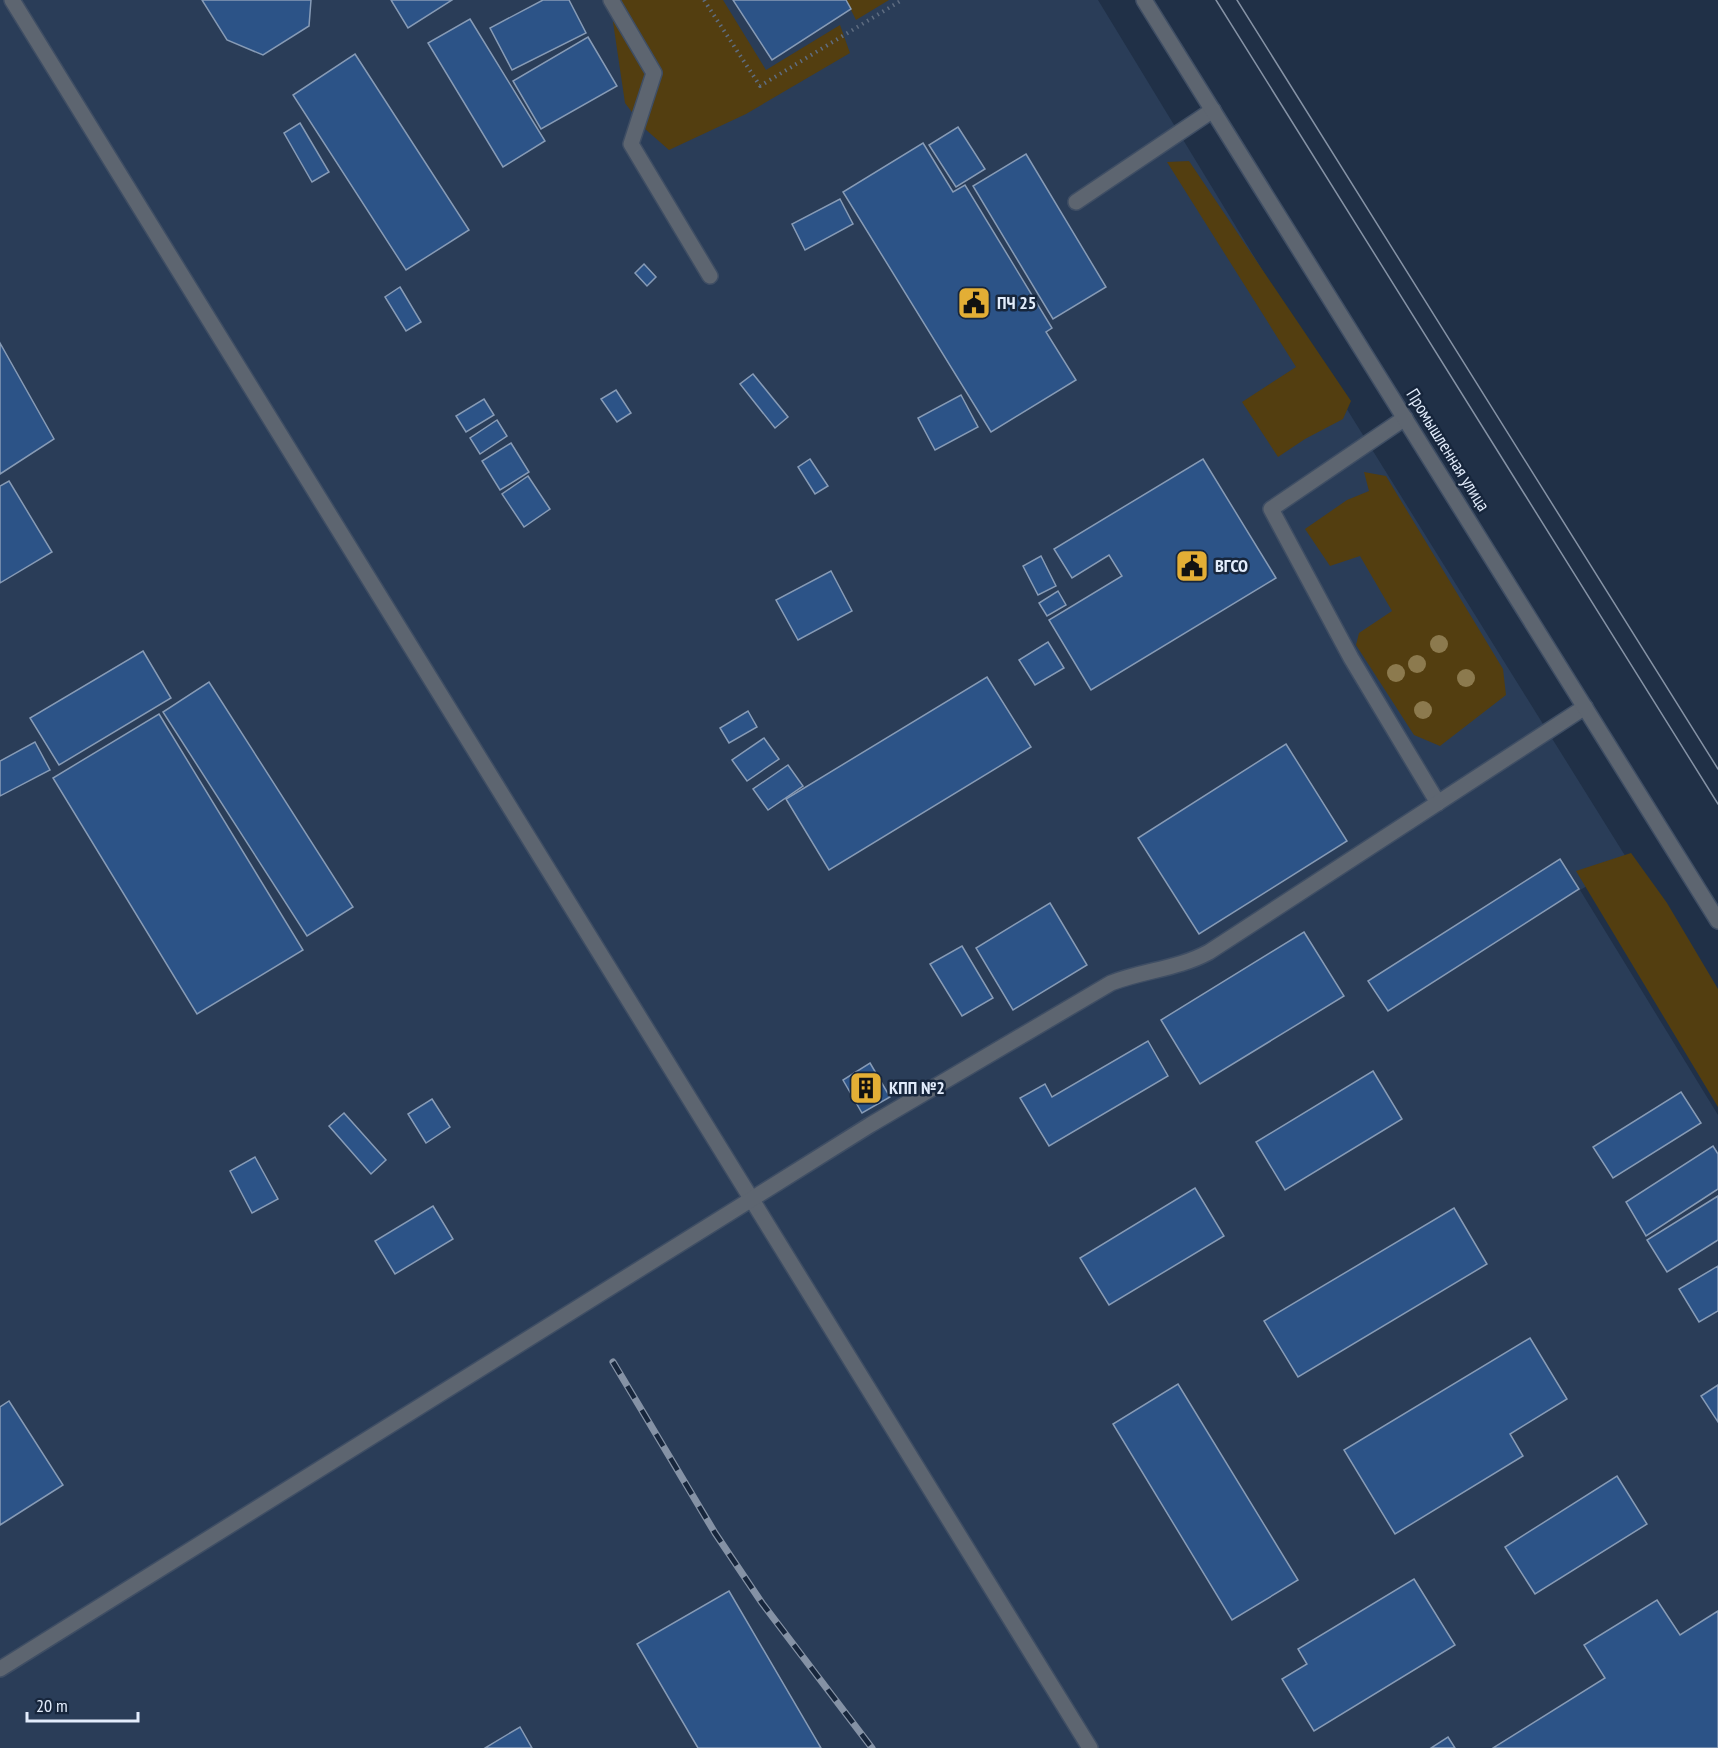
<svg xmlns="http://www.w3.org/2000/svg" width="1718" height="1748" viewBox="0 0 1718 1748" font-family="'PT Sans Narrow',sans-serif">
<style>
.built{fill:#2a3d58}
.green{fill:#533e10}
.building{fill:#2c5387;stroke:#879bb6;stroke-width:1.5}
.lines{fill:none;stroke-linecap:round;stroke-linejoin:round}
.service-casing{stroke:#3f4e64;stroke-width:18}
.tertiary-casing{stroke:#3f4e64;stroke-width:18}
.path{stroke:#5f6d81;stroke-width:4;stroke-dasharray:1.5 4.5;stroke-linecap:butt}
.service{stroke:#5d6570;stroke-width:15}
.tertiary{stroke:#5d6570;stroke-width:15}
.tram{stroke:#8592a5;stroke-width:1.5}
.rail-casing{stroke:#8592a5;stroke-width:7}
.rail{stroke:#17263c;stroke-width:4.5;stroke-dasharray:14;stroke-linecap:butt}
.tree{fill:#8c7a4e}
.labels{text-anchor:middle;stroke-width:5;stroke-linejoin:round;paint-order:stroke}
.poi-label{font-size:18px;font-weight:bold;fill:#e2ecfb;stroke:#17263c;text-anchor:start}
.street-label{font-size:18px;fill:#e2ecfb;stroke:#17263c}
</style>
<rect width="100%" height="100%" fill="#203047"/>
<path class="built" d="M 0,0 L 1098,0 L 1353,419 L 1629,862 L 1580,890 L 1718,1115 L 1718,1748 L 0,1748 Z"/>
<g class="green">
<path d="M 615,0 L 723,0 L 766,70 L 840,25 L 850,53 L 746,114 L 669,150 L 644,128 L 625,103 L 613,22 Z"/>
<path d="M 846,0 L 889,0 L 856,20 Z"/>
<path d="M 1189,161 L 1351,401 L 1343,419 L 1305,439 L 1278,457 L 1242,402 L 1296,367 L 1167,162 Z"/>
<path d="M 1364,472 L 1386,476 L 1503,669 L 1506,695 L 1440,746 L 1414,735 L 1356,645 L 1359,633 L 1392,611 L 1360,556 L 1330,566 L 1305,529 L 1347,500 L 1369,491 Z"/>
<path d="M 1631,853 L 1667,903 L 1718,989 L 1718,1107 L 1576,871 Z"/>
</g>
<g class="building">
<path d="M 202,0 L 311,0 L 309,26 L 263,55 L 227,40 Z"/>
<path d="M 391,0 L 452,0 L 408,28 Z"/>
<path d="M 543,0 L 569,0 L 586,33 L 512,70 L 490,28 Z"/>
<path d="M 733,0 L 846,0 L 851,9 L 772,60 Z"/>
<path d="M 470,19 L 545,141 L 503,167 L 428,43 Z"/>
<path d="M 588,37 L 617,86 L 541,129 L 513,81 Z"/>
<path d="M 355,54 L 469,230 L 406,270 L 293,95 Z"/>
<path d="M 300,123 L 329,172 L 312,182 L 284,133 Z"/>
<path d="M 958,127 L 985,169 L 956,187 L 929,145 Z"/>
<path d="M 923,143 L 953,192 L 965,185 L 1052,328 L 1046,332 L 1076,380 L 991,432 L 843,192 Z"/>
<path d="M 1026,154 L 1106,287 L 1053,319 L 973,186 Z"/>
<path d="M 840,199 L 853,224 L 805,250 L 792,224 Z"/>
<path d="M 644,264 L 656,277 L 647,286 L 635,273 Z"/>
<path d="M 400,287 L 421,322 L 406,331 L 385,297 Z"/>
<path d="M 0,343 L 54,439 L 0,474 Z"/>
<path d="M 753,374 L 788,417 L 775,428 L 740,384 Z"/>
<path d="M 616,390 L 631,413 L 617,422 L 601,399 Z"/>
<path d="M 961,395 L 978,427 L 935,450 L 918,418 Z"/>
<path d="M 484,399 L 494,415 L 466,432 L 456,416 Z"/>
<path d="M 497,420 L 507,436 L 480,454 L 470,438 Z"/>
<path d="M 511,443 L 529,472 L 500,490 L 482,461 Z"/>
<path d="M 810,459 L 828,486 L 815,494 L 798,467 Z"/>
<path d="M 1203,459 L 1276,578 L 1091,690 L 1049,620 L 1122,576 L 1109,555 L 1072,578 L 1054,549 Z"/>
<path d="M 528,476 L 550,509 L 524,527 L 502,494 Z"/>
<path d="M 9,481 L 52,552 L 0,583 L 0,486 Z"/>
<path d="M 1041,556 L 1056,586 L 1038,595 L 1023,566 Z"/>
<path d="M 831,571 L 852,611 L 798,640 L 776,600 Z"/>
<path d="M 1058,591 L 1066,605 L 1047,616 L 1039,603 Z"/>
<path d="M 1048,642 L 1064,668 L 1035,685 L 1019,660 Z"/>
<path d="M 143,651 L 171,698 L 59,765 L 30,718 Z"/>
<path d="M 987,677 L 1031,747 L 829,870 L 786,799 Z"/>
<path d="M 209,682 L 353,907 L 307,936 L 163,712 Z"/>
<path d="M 748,711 L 757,727 L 729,743 L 720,728 Z"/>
<path d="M 159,714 L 303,950 L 197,1014 L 53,778 Z"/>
<path d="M 764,738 L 779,759 L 747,781 L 732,760 Z"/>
<path d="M 35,742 L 50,770 L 0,796 L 0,761 Z"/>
<path d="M 1286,744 L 1347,841 L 1199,934 L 1138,838 Z"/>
<path d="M 788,765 L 803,786 L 768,810 L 753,789 Z"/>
<path d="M 1560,859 L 1579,889 L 1388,1011 L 1368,981 Z"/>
<path d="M 1050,903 L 1087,965 L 1013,1010 L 976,948 Z"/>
<path d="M 1304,932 L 1344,996 L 1200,1084 L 1161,1020 Z"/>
<path d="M 962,946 L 993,998 L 962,1016 L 930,964 Z"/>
<path d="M 1148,1041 L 1168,1076 L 1049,1146 L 1020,1098 L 1045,1084 L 1052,1097 Z"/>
<path d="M 870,1063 L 890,1097 L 862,1113 L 843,1080 Z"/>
<path d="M 1373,1071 L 1402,1119 L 1285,1190 L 1256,1142 Z"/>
<path d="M 1681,1092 L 1701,1123 L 1613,1178 L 1593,1147 Z"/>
<path d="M 432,1099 L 450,1127 L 426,1143 L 408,1114 Z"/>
<path d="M 344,1113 L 386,1160 L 371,1174 L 329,1126 Z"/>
<path d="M 1713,1146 L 1718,1154 L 1718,1189 L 1646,1236 L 1626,1202 Z"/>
<path d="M 255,1157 L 278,1199 L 252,1213 L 230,1171 Z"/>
<path d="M 1195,1188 L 1224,1236 L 1109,1305 L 1080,1258 Z"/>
<path d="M 1718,1196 L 1718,1240 L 1667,1272 L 1647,1240 Z"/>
<path d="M 433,1206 L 453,1239 L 395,1274 L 375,1241 Z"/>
<path d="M 1454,1208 L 1487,1264 L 1298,1377 L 1264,1321 Z"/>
<path d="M 1718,1266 L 1718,1311 L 1699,1322 L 1679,1289 Z"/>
<path d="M 1530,1338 L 1567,1399 L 1510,1434 L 1523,1456 L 1395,1534 L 1344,1450 Z"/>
<path d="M 1178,1384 L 1298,1580 L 1232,1620 L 1113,1424 Z"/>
<path d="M 1718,1385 L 1718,1422 L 1701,1396 Z"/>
<path d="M 9,1401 L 63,1485 L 0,1525 L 0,1407 Z"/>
<path d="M 1617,1476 L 1647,1524 L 1535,1594 L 1505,1547 Z"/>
<path d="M 1414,1579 L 1455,1645 L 1314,1731 L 1282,1679 L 1307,1664 L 1298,1649 Z"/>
<path d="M 729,1591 L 821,1748 L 698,1748 L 637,1644 Z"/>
<path d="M 1657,1600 L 1680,1635 L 1718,1611 L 1718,1748 L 1493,1748 L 1605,1678 L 1584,1645 Z"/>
<path d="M 520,1727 L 532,1748 L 485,1748 Z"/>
<path d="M 1448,1737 L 1455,1748 L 1431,1748 Z"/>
</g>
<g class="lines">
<g class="service-casing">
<g id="service">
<path d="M 12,0 L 1090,1748"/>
<path d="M 611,0 L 654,73 L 631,144 L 710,276"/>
<path d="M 1076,202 L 1213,110"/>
<path d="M 1405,418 L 1271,509 L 1351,658 L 1438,803"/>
<path d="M 0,1669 L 870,1125 L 1111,983 C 1144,970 1178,969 1209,952 L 1585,707"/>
</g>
</g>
<g class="tertiary-casing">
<path id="tertiary" d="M 1144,0 L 1718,921"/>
</g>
<path class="path" d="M 704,0 L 760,86 L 902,0"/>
<use href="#service" class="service"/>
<use href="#tertiary" class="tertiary"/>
<g class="tram">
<path d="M 1216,0 L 1718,804"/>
<path d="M 1237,0 L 1718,769"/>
</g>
<g class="rail-casing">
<path id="rail" d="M 613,1362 L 715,1533 L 762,1603 L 872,1748"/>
</g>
<use href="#rail" class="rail"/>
</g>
<g class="tree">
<circle cx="1439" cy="644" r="9"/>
<circle cx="1417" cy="664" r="9"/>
<circle cx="1396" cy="673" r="9"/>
<circle cx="1466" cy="678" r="9"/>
<circle cx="1423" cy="710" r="9"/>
</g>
<defs>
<g id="civic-square" transform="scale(1.725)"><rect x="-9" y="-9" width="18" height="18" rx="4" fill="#e3ae35" stroke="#17263c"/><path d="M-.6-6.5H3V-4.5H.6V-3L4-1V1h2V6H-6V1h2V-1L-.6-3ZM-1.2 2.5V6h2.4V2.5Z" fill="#111"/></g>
<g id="building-square" transform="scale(1.725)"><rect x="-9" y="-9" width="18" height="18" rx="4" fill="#e3ae35" stroke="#17263c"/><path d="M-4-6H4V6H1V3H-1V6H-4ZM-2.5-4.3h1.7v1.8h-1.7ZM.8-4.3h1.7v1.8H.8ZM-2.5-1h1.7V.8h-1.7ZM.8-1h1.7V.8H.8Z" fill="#111"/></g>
</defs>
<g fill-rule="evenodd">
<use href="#civic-square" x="974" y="303"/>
<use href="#civic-square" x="1192" y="566"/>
<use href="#building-square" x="866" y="1088"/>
</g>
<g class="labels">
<g class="poi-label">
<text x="997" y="309">ПЧ 25</text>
<text x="1215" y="572">ВГСО</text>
<text x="889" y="1094">КПП №2</text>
</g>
<g class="street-label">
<text transform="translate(1448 450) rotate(58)" y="6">Промышленная улица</text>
</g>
</g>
<path d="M27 1712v9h111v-9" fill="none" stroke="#e2ecfb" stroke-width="3"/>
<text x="36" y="1712" font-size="18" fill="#e2ecfb" stroke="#17263c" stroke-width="4.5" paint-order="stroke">20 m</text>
</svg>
